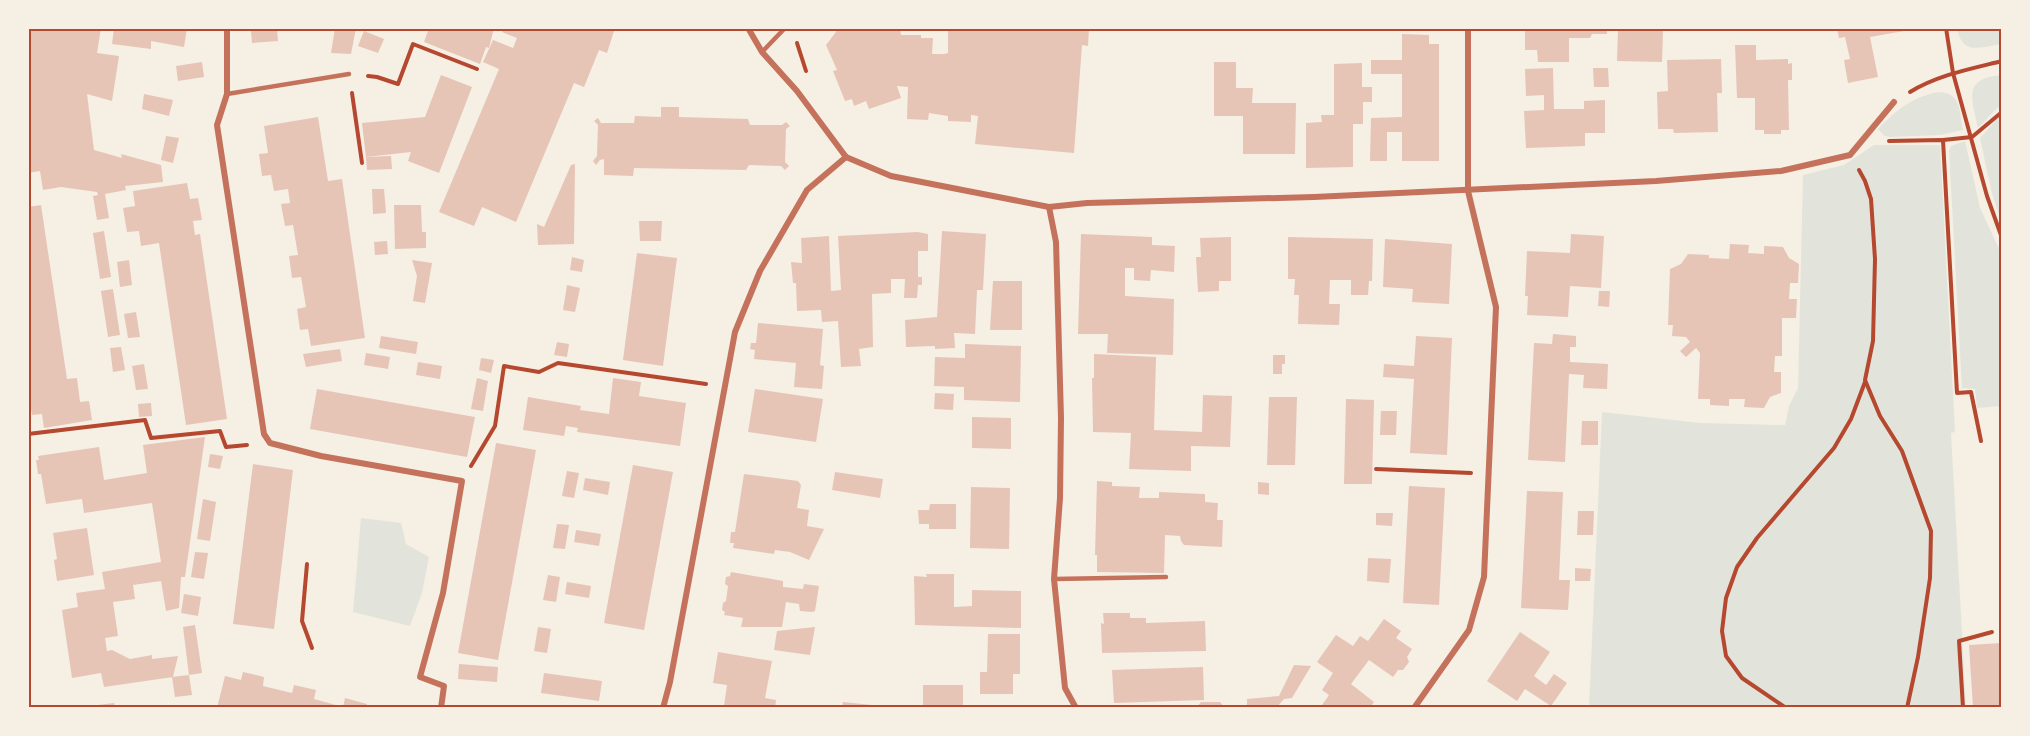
<svg xmlns="http://www.w3.org/2000/svg" width="2030" height="736" viewBox="0 0 2030 736" font-family="'PT Sans Narrow',sans-serif">
<style>
.green{fill:#e2e4dc}
.building{fill:#e6c5b7}
.lines{fill:none;stroke-linecap:round;stroke-linejoin:round}
.path{stroke:#b5482f;stroke-width:4}
.service{stroke:#c5725c;stroke-width:4.5}
.minor{stroke:#c5725c;stroke-width:6}
.neatline{fill:none;stroke:#b5482f;stroke-width:2}
</style>
<rect width="100%" height="100%" fill="#f6efe4"/>
<g class="green">
<path d="M 1957,29 L 2001,29 L 2001,44 C 1980,47 1963,56 1957,29 Z"/>
<path d="M 2001,75 L 2001,107 L 1997,108 L 1978,128 C 1972,98 1962,79 2001,75 Z"/>
<path d="M 1938,92 C 1962,92 1959,112 1963,130 L 1940,135 L 1890,137 L 1885,136 L 1878,129 C 1896,110 1912,97 1938,92 Z"/>
<path d="M 2001,117 L 2002,117 L 2001,220 L 1992,194 L 1980,138 L 1998,118 Z"/>
<path d="M 1965,141 L 1980,208 L 2001,253 L 2001,406 L 1977,408 L 1975,389 L 1962,388 L 1949,151 L 1951,146 Z"/>
<path d="M 1874,145 L 1940,145 L 1955,432 L 1951,433 L 1966,707 L 1589,708 L 1602,412 L 1700,423 L 1785,425 L 1789,406 L 1798,388 L 1803,175 L 1844,165 Z"/>
<path d="M 361,518 L 401,523 L 406,544 L 429,557 L 422,593 L 410,626 L 353,612 Z"/>
</g>
<g class="building">
<path d="M 28,28 L 101,28 L 97,53 L 119,56 L 112,101 L 87,94 L 94,150 L 122,158 L 121,154 L 161,165 L 163,182 L 125,186 L 126,190 L 105,194 L 109,218 L 97,220 L 93,196 L 98,195 L 97,192 L 61,187 L 43,190 L 40,171 L 28,173 Z"/>
<path d="M 114,28 L 187,28 L 184,47 L 151,41 L 151,49 L 112,44 Z"/>
<path d="M 335,28 L 356,28 L 351,54 L 331,53 Z"/>
<path d="M 429,28 L 494,28 L 489,48 L 486,47 L 480,64 L 424,42 Z"/>
<path d="M 504,28 L 615,28 L 607,53 L 599,50 L 584,87 L 574,83 L 516,222 L 482,207 L 474,226 L 439,212 L 499,69 L 483,62 L 493,40 L 513,48 L 517,38 L 502,32 Z"/>
<path d="M 839,28 L 900,28 L 901,35 L 921,35 L 921,38 L 933,38 L 932,54 L 944,54 L 948,53 L 948,28 L 1089,28 L 1088,46 L 1082,45 L 1074,153 L 975,144 L 978,116 L 971,115 L 971,122 L 948,121 L 948,116 L 929,113 L 928,120 L 907,119 L 908,87 L 897,86 L 901,98 L 869,109 L 866,101 L 854,106 L 852,99 L 845,101 L 833,71 L 837,70 L 826,45 Z"/>
<path d="M 1525,28 L 1607,28 L 1607,34 L 1592,34 L 1590,38 L 1569,38 L 1569,62 L 1538,62 L 1537,50 L 1525,50 Z"/>
<path d="M 1618,28 L 1663,30 L 1662,62 L 1617,61 Z"/>
<path d="M 1837,28 L 1903,28 L 1904,31 L 1870,37 L 1878,77 L 1848,83 L 1844,60 L 1850,59 L 1845,37 L 1839,38 Z"/>
<path d="M 277,29 L 278,41 L 252,43 L 251,31 Z"/>
<path d="M 364,31 L 384,39 L 378,53 L 358,46 Z"/>
<path d="M 1402,34 L 1429,35 L 1429,44 L 1439,44 L 1439,161 L 1402,161 L 1402,132 L 1387,132 L 1387,161 L 1370,161 L 1371,118 L 1402,117 L 1402,74 L 1371,74 L 1371,60 L 1402,60 Z"/>
<path d="M 1735,45 L 1756,45 L 1756,60 L 1788,59 L 1788,64 L 1792,63 L 1792,80 L 1788,80 L 1789,130 L 1781,130 L 1781,134 L 1764,134 L 1764,130 L 1755,130 L 1755,98 L 1737,98 Z"/>
<path d="M 1721,59 L 1722,93 L 1717,93 L 1718,132 L 1674,133 L 1673,129 L 1658,129 L 1657,92 L 1668,91 L 1667,60 Z"/>
<path d="M 202,62 L 204,77 L 178,81 L 176,66 Z"/>
<path d="M 1214,62 L 1236,62 L 1236,88 L 1253,88 L 1252,103 L 1296,103 L 1295,154 L 1243,154 L 1243,116 L 1214,116 Z"/>
<path d="M 1362,63 L 1362,87 L 1372,87 L 1372,102 L 1363,102 L 1363,124 L 1353,124 L 1353,167 L 1306,168 L 1306,123 L 1322,122 L 1321,115 L 1334,115 L 1334,64 Z"/>
<path d="M 1553,68 L 1554,109 L 1584,109 L 1584,101 L 1605,100 L 1605,133 L 1585,133 L 1585,146 L 1526,148 L 1524,111 L 1544,110 L 1544,95 L 1526,96 L 1525,69 Z"/>
<path d="M 1593,68 L 1608,68 L 1609,87 L 1594,87 Z"/>
<path d="M 441,75 L 472,87 L 439,173 L 408,161 L 411,152 L 366,157 L 362,123 L 425,117 Z"/>
<path d="M 144,94 L 173,100 L 169,116 L 142,109 Z"/>
<path d="M 661,107 L 679,107 L 679,117 L 748,119 L 750,125 L 782,125 L 786,122 L 790,126 L 786,129 L 785,162 L 789,166 L 785,170 L 781,166 L 749,165 L 746,170 L 634,168 L 633,176 L 604,175 L 604,159 L 600,160 L 596,165 L 593,161 L 597,156 L 598,125 L 594,121 L 598,118 L 601,123 L 634,123 L 635,116 L 661,117 Z"/>
<path d="M 318,117 L 328,181 L 342,179 L 365,338 L 311,346 L 308,329 L 300,330 L 297,309 L 306,307 L 301,277 L 292,278 L 289,256 L 298,255 L 293,225 L 285,226 L 281,204 L 290,203 L 288,189 L 274,191 L 271,175 L 262,176 L 259,154 L 268,153 L 264,126 Z"/>
<path d="M 166,136 L 179,138 L 173,163 L 161,160 Z"/>
<path d="M 391,156 L 392,169 L 367,170 L 366,157 Z"/>
<path d="M 575,164 L 574,244 L 538,245 L 537,224 L 544,227 L 571,165 Z"/>
<path d="M 187,183 L 190,199 L 198,198 L 202,220 L 193,221 L 195,235 L 200,234 L 227,419 L 186,425 L 159,243 L 141,246 L 139,231 L 127,232 L 123,208 L 135,206 L 133,191 Z"/>
<path d="M 372,189 L 384,189 L 386,213 L 373,214 Z"/>
<path d="M 41,205 L 67,379 L 77,378 L 80,402 L 89,401 L 92,420 L 44,428 L 42,414 L 32,415 L 28,390 L 28,207 Z"/>
<path d="M 394,205 L 421,205 L 422,232 L 426,232 L 426,248 L 395,249 Z"/>
<path d="M 639,221 L 662,221 L 661,241 L 640,241 Z"/>
<path d="M 104,231 L 111,277 L 100,279 L 93,233 Z"/>
<path d="M 942,231 L 986,234 L 983,290 L 977,290 L 975,334 L 954,333 L 955,348 L 935,349 L 935,346 L 906,347 L 905,320 L 937,317 Z"/>
<path d="M 918,232 L 928,234 L 928,251 L 918,251 L 918,277 L 922,277 L 922,285 L 918,285 L 917,298 L 904,298 L 905,279 L 891,279 L 891,293 L 872,294 L 873,347 L 859,349 L 861,366 L 841,367 L 838,321 L 822,322 L 821,310 L 797,311 L 796,283 L 793,283 L 791,262 L 802,263 L 801,238 L 829,236 L 831,291 L 841,290 L 838,236 Z"/>
<path d="M 1081,234 L 1152,237 L 1152,245 L 1175,246 L 1174,272 L 1151,270 L 1150,281 L 1134,280 L 1134,268 L 1125,268 L 1125,296 L 1174,299 L 1173,355 L 1107,353 L 1108,334 L 1078,334 Z"/>
<path d="M 1571,234 L 1604,236 L 1601,288 L 1570,286 L 1568,317 L 1527,315 L 1528,296 L 1525,296 L 1527,251 L 1570,253 Z"/>
<path d="M 1231,237 L 1231,281 L 1219,281 L 1219,291 L 1198,292 L 1196,257 L 1201,257 L 1200,238 Z"/>
<path d="M 1288,237 L 1373,239 L 1372,281 L 1369,281 L 1368,295 L 1351,295 L 1351,280 L 1330,280 L 1329,304 L 1340,304 L 1339,325 L 1298,324 L 1299,295 L 1294,295 L 1295,279 L 1288,279 Z"/>
<path d="M 1385,239 L 1452,244 L 1449,304 L 1412,302 L 1413,289 L 1383,287 Z"/>
<path d="M 387,241 L 388,254 L 375,255 L 374,242 Z"/>
<path d="M 1730,244 L 1749,245 L 1748,253 L 1764,254 L 1764,246 L 1783,247 L 1789,258 L 1799,264 L 1798,283 L 1790,283 L 1789,299 L 1797,299 L 1796,318 L 1782,318 L 1782,356 L 1775,356 L 1774,372 L 1781,372 L 1781,393 L 1770,397 L 1764,408 L 1744,407 L 1745,399 L 1729,399 L 1729,406 L 1710,405 L 1710,399 L 1698,399 L 1700,353 L 1696,348 L 1686,357 L 1680,351 L 1690,342 L 1686,337 L 1672,336 L 1673,325 L 1668,325 L 1670,269 L 1681,264 L 1688,254 L 1709,255 L 1709,258 L 1729,259 Z"/>
<path d="M 637,253 L 677,258 L 663,366 L 623,360 Z"/>
<path d="M 572,257 L 584,260 L 582,272 L 570,270 Z"/>
<path d="M 129,260 L 132,285 L 120,287 L 117,262 Z"/>
<path d="M 412,260 L 432,263 L 425,303 L 413,301 L 417,276 Z"/>
<path d="M 993,281 L 1022,281 L 1022,330 L 990,330 Z"/>
<path d="M 567,285 L 580,288 L 575,312 L 563,310 Z"/>
<path d="M 113,289 L 120,335 L 108,337 L 101,291 Z"/>
<path d="M 1599,291 L 1610,291 L 1609,307 L 1598,306 Z"/>
<path d="M 136,312 L 140,337 L 128,338 L 124,314 Z"/>
<path d="M 758,323 L 823,329 L 820,365 L 824,366 L 822,389 L 794,387 L 796,363 L 754,359 L 755,350 L 750,349 L 751,343 L 756,343 Z"/>
<path d="M 1553,334 L 1576,336 L 1576,347 L 1570,347 L 1570,362 L 1608,364 L 1607,389 L 1583,388 L 1584,375 L 1569,374 L 1565,462 L 1528,460 L 1534,343 L 1552,344 Z"/>
<path d="M 381,336 L 418,342 L 416,354 L 379,348 Z"/>
<path d="M 1416,336 L 1452,338 L 1447,455 L 1410,453 L 1414,379 L 1383,377 L 1384,364 L 1414,366 Z"/>
<path d="M 557,342 L 569,344 L 567,357 L 554,355 Z"/>
<path d="M 965,344 L 1021,346 L 1020,402 L 964,400 L 964,387 L 934,386 L 935,357 L 965,358 Z"/>
<path d="M 121,347 L 125,370 L 113,372 L 110,348 Z"/>
<path d="M 340,349 L 342,361 L 306,367 L 303,354 Z"/>
<path d="M 366,353 L 390,357 L 388,369 L 364,365 Z"/>
<path d="M 1094,354 L 1156,357 L 1154,430 L 1202,432 L 1203,395 L 1232,396 L 1230,447 L 1191,446 L 1191,471 L 1129,469 L 1131,433 L 1093,432 L 1092,378 L 1094,378 Z"/>
<path d="M 1273,355 L 1285,355 L 1285,364 L 1282,364 L 1282,374 L 1273,374 Z"/>
<path d="M 481,358 L 494,360 L 491,373 L 479,370 Z"/>
<path d="M 418,362 L 442,366 L 440,379 L 416,375 Z"/>
<path d="M 144,364 L 148,389 L 136,390 L 132,366 Z"/>
<path d="M 477,378 L 488,381 L 483,411 L 471,409 Z"/>
<path d="M 613,378 L 641,382 L 639,396 L 686,403 L 680,446 L 577,432 L 578,428 L 566,426 L 564,436 L 523,430 L 528,397 L 581,406 L 580,410 L 609,414 Z"/>
<path d="M 317,389 L 475,417 L 467,457 L 310,429 Z"/>
<path d="M 755,389 L 823,399 L 816,442 L 748,432 Z"/>
<path d="M 935,393 L 954,394 L 953,410 L 934,409 Z"/>
<path d="M 1269,397 L 1297,397 L 1295,465 L 1267,465 Z"/>
<path d="M 1346,399 L 1374,400 L 1372,484 L 1344,484 Z"/>
<path d="M 151,403 L 152,416 L 139,417 L 138,404 Z"/>
<path d="M 1381,411 L 1397,411 L 1396,435 L 1380,435 Z"/>
<path d="M 972,417 L 1011,418 L 1011,449 L 972,448 Z"/>
<path d="M 1582,421 L 1598,421 L 1598,445 L 1581,445 Z"/>
<path d="M 205,437 L 185,577 L 181,577 L 179,608 L 166,611 L 161,581 L 133,585 L 135,599 L 113,602 L 118,636 L 105,638 L 107,651 L 112,650 L 130,659 L 152,655 L 152,659 L 178,656 L 173,677 L 104,687 L 101,673 L 72,678 L 62,610 L 78,607 L 76,593 L 105,589 L 102,572 L 161,562 L 152,503 L 84,513 L 82,499 L 46,504 L 41,474 L 38,474 L 36,460 L 39,460 L 38,456 L 99,447 L 104,480 L 147,473 L 143,445 Z"/>
<path d="M 496,443 L 536,450 L 498,660 L 458,653 Z"/>
<path d="M 210,454 L 223,456 L 220,469 L 208,467 Z"/>
<path d="M 253,464 L 293,470 L 274,629 L 233,624 Z"/>
<path d="M 633,465 L 673,472 L 644,630 L 604,623 Z"/>
<path d="M 567,471 L 579,473 L 574,498 L 562,496 Z"/>
<path d="M 835,472 L 883,479 L 880,498 L 832,490 Z"/>
<path d="M 744,474 L 798,481 L 801,485 L 797,508 L 809,510 L 807,526 L 824,529 L 809,560 L 790,552 L 775,550 L 774,554 L 733,548 L 734,543 L 730,543 L 731,532 L 735,532 Z"/>
<path d="M 585,478 L 610,482 L 608,495 L 583,490 Z"/>
<path d="M 1097,481 L 1112,482 L 1112,486 L 1140,487 L 1139,498 L 1159,498 L 1159,492 L 1205,494 L 1205,502 L 1218,503 L 1217,520 L 1223,520 L 1222,547 L 1184,545 L 1181,541 L 1180,536 L 1165,535 L 1164,573 L 1097,572 L 1097,555 L 1095,555 Z"/>
<path d="M 1258,482 L 1269,483 L 1269,495 L 1258,494 Z"/>
<path d="M 1409,486 L 1445,488 L 1439,605 L 1403,603 Z"/>
<path d="M 971,487 L 1010,488 L 1009,549 L 970,548 Z"/>
<path d="M 1527,491 L 1563,492 L 1559,580 L 1570,580 L 1568,610 L 1521,608 Z"/>
<path d="M 203,499 L 216,502 L 210,541 L 197,539 Z"/>
<path d="M 930,504 L 956,504 L 956,529 L 929,529 L 929,524 L 919,524 L 918,510 L 929,510 Z"/>
<path d="M 1578,511 L 1594,511 L 1593,535 L 1577,535 Z"/>
<path d="M 1376,513 L 1393,513 L 1392,526 L 1376,525 Z"/>
<path d="M 557,524 L 569,525 L 565,549 L 553,548 Z"/>
<path d="M 87,528 L 94,575 L 57,581 L 54,560 L 57,559 L 53,533 Z"/>
<path d="M 576,530 L 601,534 L 599,546 L 574,542 Z"/>
<path d="M 195,552 L 208,553 L 204,579 L 191,577 Z"/>
<path d="M 1368,558 L 1391,559 L 1389,583 L 1367,581 Z"/>
<path d="M 1575,568 L 1591,569 L 1590,581 L 1575,581 Z"/>
<path d="M 731,572 L 783,581 L 783,587 L 803,589 L 804,584 L 819,586 L 815,611 L 812,612 L 800,611 L 799,604 L 786,602 L 782,627 L 741,627 L 743,618 L 724,615 L 725,612 L 722,610 L 723,603 L 726,601 L 728,586 L 725,584 L 726,577 L 730,576 Z"/>
<path d="M 926,574 L 954,574 L 954,607 L 972,606 L 972,590 L 1021,591 L 1021,628 L 915,625 L 914,576 L 927,577 Z"/>
<path d="M 548,575 L 560,577 L 556,602 L 543,600 Z"/>
<path d="M 567,582 L 591,586 L 589,598 L 565,594 Z"/>
<path d="M 184,594 L 201,597 L 198,616 L 181,613 Z"/>
<path d="M 1103,613 L 1130,613 L 1130,618 L 1146,618 L 1146,623 L 1205,621 L 1206,651 L 1102,653 L 1101,623 L 1104,624 Z"/>
<path d="M 1384,619 L 1401,631 L 1396,638 L 1412,649 L 1407,657 L 1409,662 L 1403,670 L 1398,670 L 1393,677 L 1369,660 L 1351,684 L 1374,702 L 1370,708 L 1320,708 L 1329,695 L 1322,690 L 1333,673 L 1317,662 L 1336,635 L 1353,646 L 1360,636 L 1368,641 Z"/>
<path d="M 195,625 L 202,673 L 189,675 L 183,627 Z"/>
<path d="M 538,627 L 551,629 L 547,653 L 534,651 Z"/>
<path d="M 815,627 L 810,655 L 774,650 L 777,631 Z"/>
<path d="M 1520,632 L 1550,652 L 1534,676 L 1546,685 L 1554,674 L 1567,683 L 1551,706 L 1525,689 L 1517,701 L 1487,681 Z"/>
<path d="M 988,634 L 1020,634 L 1020,674 L 1013,674 L 1013,694 L 980,694 L 980,672 L 987,672 Z"/>
<path d="M 2001,643 L 2001,708 L 1973,708 L 1969,645 Z"/>
<path d="M 718,652 L 772,661 L 765,698 L 776,700 L 775,708 L 724,706 L 727,685 L 713,683 Z"/>
<path d="M 459,664 L 498,667 L 497,682 L 458,679 Z"/>
<path d="M 1294,665 L 1311,666 L 1292,698 L 1284,699 L 1276,708 L 1247,708 L 1247,699 L 1279,696 Z"/>
<path d="M 1203,667 L 1204,700 L 1114,703 L 1112,670 Z"/>
<path d="M 243,672 L 264,677 L 263,686 L 292,693 L 294,685 L 316,690 L 314,699 L 343,707 L 345,698 L 367,704 L 366,708 L 217,708 L 225,676 L 241,680 Z"/>
<path d="M 544,673 L 602,681 L 599,701 L 541,693 Z"/>
<path d="M 189,675 L 192,695 L 175,697 L 172,677 Z"/>
<rect x="923" y="685" width="40" height="23"/>
<path d="M 843,702 L 872,705 L 872,708 L 842,708 Z"/>
<path d="M 1201,702 L 1220,702 L 1225,708 L 1196,708 Z"/>
<path d="M 114,703 L 115,708 L 90,708 L 90,706 Z"/>
</g>
<g class="lines">
<g class="path">
<path d="M 1946,28 L 1953,73 L 1987,196 L 2002,238"/>
<path d="M 797,43 L 806,71"/>
<path d="M 368,76 L 377,77 L 398,84 L 413,44 L 477,69"/>
<path d="M 1910,92 C 1938,75 1970,69 2002,61"/>
<path d="M 352,93 L 362,163"/>
<path d="M 1943,140 L 1972,137 L 2002,112"/>
<path d="M 1889,141 L 1943,140 L 1957,393 L 1971,392 L 1981,441"/>
<path d="M 1859,170 L 1865,181 L 1871,199 L 1875,259 L 1873,341 L 1865,380 L 1880,416 L 1902,451 L 1931,531 L 1930,578 L 1918,657 L 1907,708"/>
<path d="M 28,434 L 145,420 L 151,438 L 220,431 L 226,447 L 247,445"/>
<path d="M 471,466 L 495,426 L 504,366 L 539,372 L 558,363 L 706,384"/>
<path d="M 1376,469 L 1471,473"/>
<path d="M 307,564 L 302,621 L 312,648"/>
<path d="M 1786,708 L 1742,678 L 1726,656 L 1722,631 L 1726,598 L 1737,567 L 1757,538 L 1834,448 L 1851,419 L 1865,382"/>
<path d="M 1963,708 L 1959,641 L 1992,632"/>
</g>
<g class="service">
<path d="M 762,52 L 785,28"/>
<path d="M 227,94 L 349,74"/>
<path d="M 1054,579 L 1166,577"/>
</g>
<g class="minor">
<path d="M 227,28 L 227,94 L 217,125 L 264,434 L 270,443 L 321,456 L 462,481 L 443,593 L 420,677 L 444,686 L 441,708"/>
<path d="M 748,28 L 762,52 L 797,91 L 846,157"/>
<path d="M 846,157 L 891,176 L 1049,207 L 1087,203 L 1314,197 L 1656,181 L 1781,171 L 1850,155 L 1894,102"/>
<path d="M 1049,207 L 1056,242 L 1061,418 L 1060,498 L 1054,579 L 1065,688 L 1076,708"/>
<path d="M 663,708 L 670,682 L 735,332 L 760,271 L 807,190 L 846,157"/>
<path d="M 1414,708 L 1469,630 L 1484,577 L 1496,307 L 1468,191 L 1468,28"/>
</g>
</g>
<rect width="2030" height="736" fill="none" stroke="#f6efe4" stroke-width="60"/>
<rect x="30" y="30" width="1970" height="676" class="neatline"/>
</svg>
